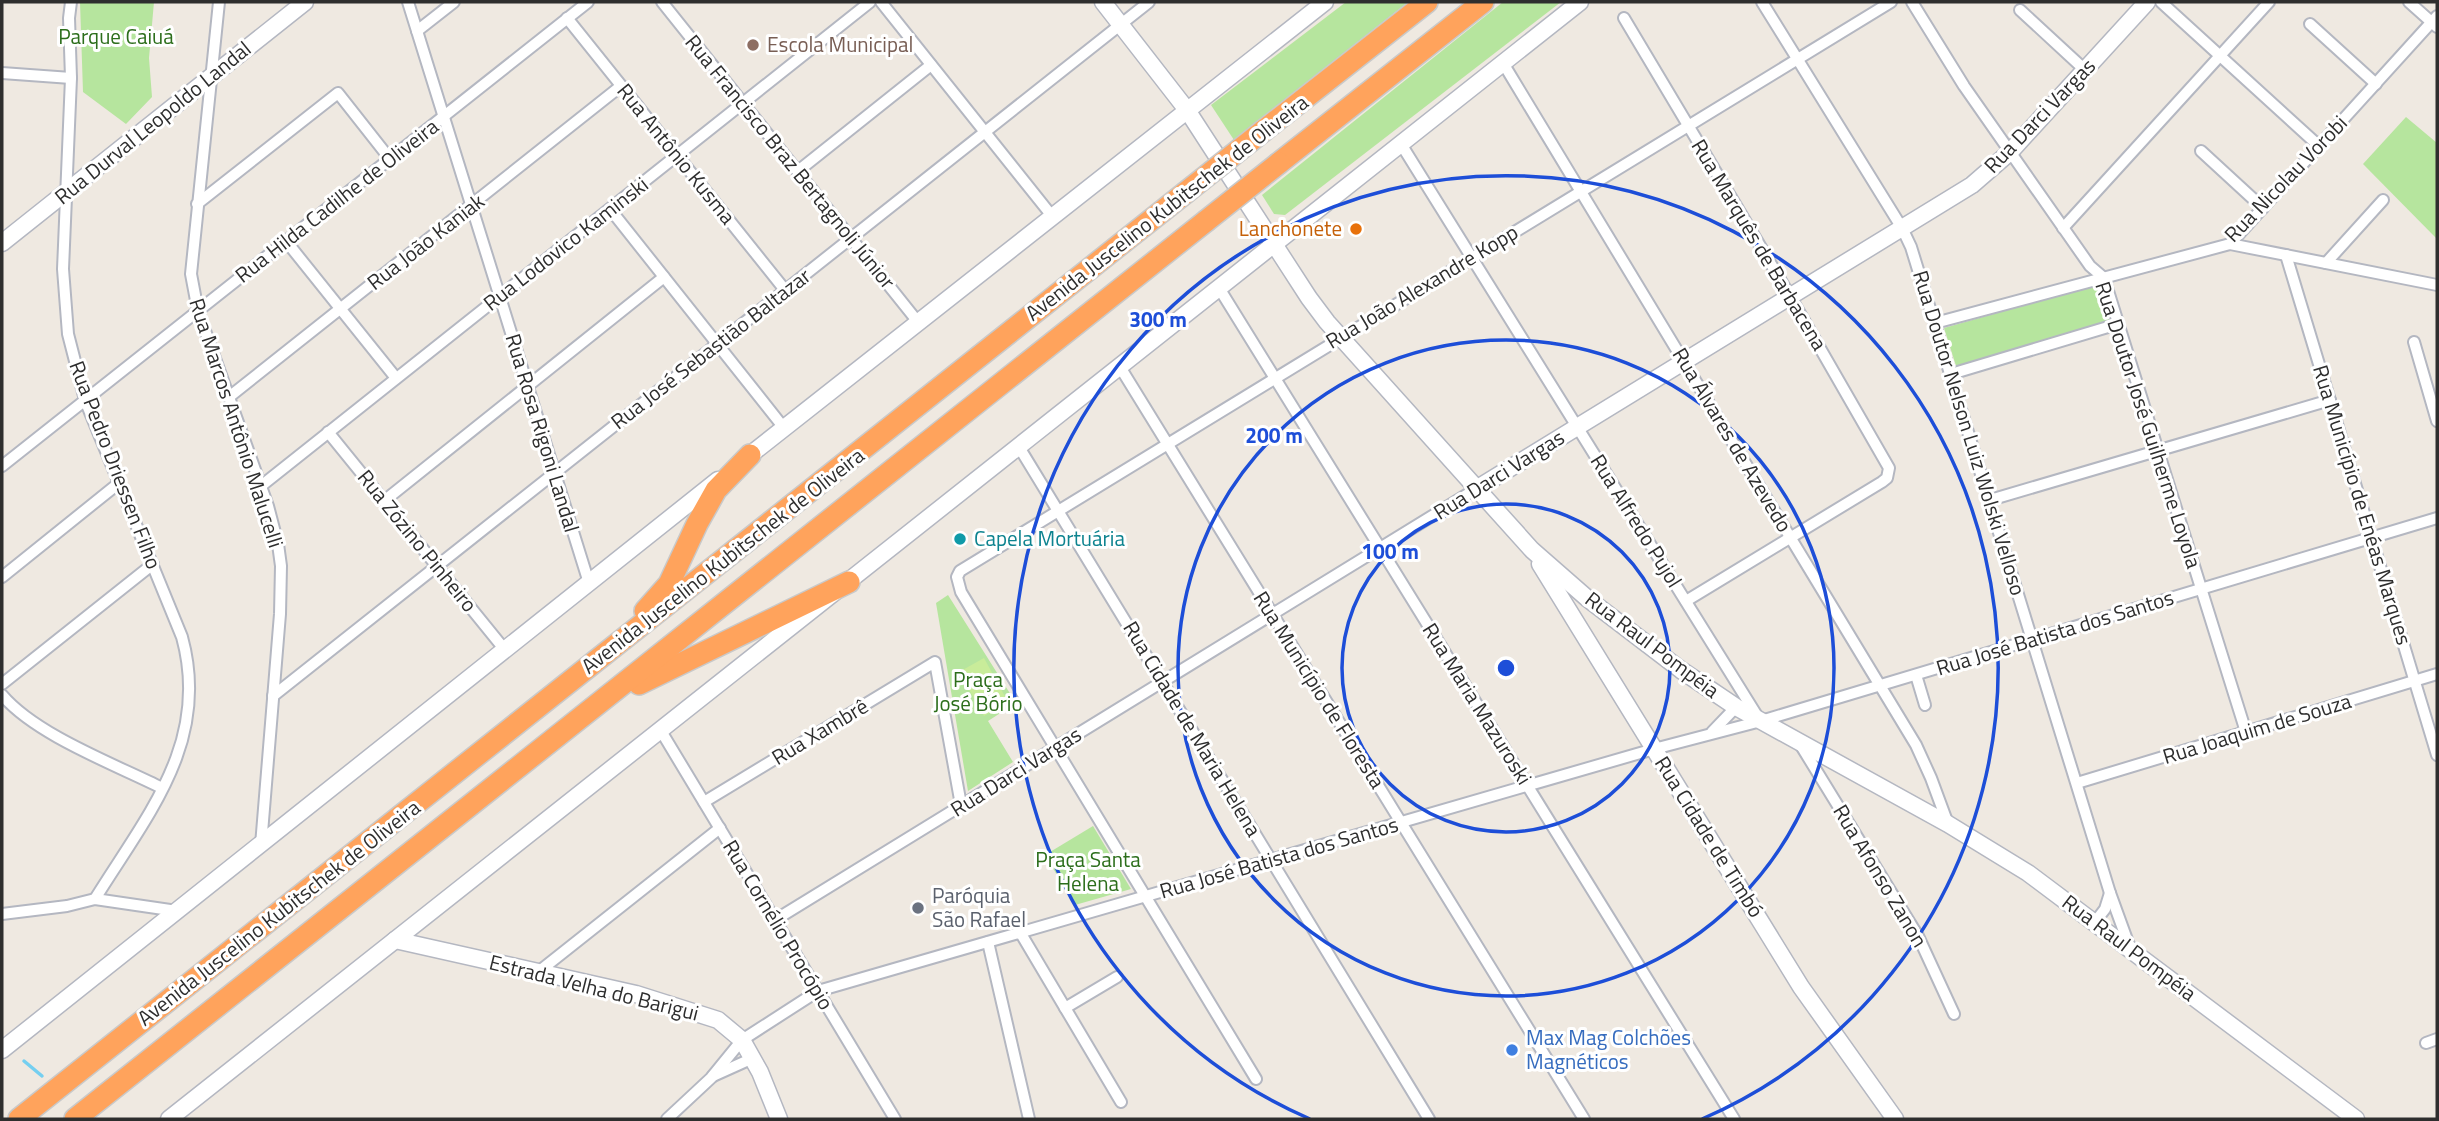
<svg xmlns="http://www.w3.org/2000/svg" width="2439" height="1121" viewBox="0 0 2439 1121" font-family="'Titillium Web',sans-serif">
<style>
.green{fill:#b6e59e}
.pitch{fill:#c9ec9a}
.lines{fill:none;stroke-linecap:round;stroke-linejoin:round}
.stream{stroke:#75cff0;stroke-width:3.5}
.street-casing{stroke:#b4b7c1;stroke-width:14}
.secondary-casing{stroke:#b4b7c1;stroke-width:19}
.highway-casing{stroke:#c9c9c9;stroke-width:24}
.street{stroke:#fff;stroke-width:10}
.secondary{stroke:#fff;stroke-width:16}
.highway{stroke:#ffa35c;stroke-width:21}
.highway-bridge-casing{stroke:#c9c9c9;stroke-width:24;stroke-linecap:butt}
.highway-bridge{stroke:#ffa35c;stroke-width:21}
.ring{fill:none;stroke:#1d4ed8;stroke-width:3.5}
.education-dot{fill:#8d6e63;stroke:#fff;stroke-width:2.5}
.food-dot{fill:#e8710a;stroke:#fff;stroke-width:2.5}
.culture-dot{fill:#0f9aa8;stroke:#fff;stroke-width:2.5}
.worship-dot{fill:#6b7280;stroke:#fff;stroke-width:2.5}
.shop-dot{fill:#3f7fe0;stroke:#fff;stroke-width:2.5}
.labels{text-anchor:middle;stroke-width:6;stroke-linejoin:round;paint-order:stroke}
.park-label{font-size:21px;fill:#2c6e1b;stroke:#fff}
.education-label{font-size:21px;fill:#785e54;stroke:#fff;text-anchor:start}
.street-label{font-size:21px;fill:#2e2e2e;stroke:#fff}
.food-label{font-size:21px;fill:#c56008;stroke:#fff;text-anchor:end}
.culture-label{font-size:21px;fill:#0d838f;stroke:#fff;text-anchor:start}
.worship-label{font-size:21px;fill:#5b616d;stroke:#fff;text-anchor:start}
.shop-label{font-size:21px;fill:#366cbe;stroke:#fff;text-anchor:start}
.centre{fill:#1d4ed8;stroke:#fff;stroke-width:3.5}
.ring-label{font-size:21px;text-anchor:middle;font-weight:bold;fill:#1d4ed8;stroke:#fff;stroke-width:6;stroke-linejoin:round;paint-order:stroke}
</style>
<rect width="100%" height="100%" fill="#efe9e1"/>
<g class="green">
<path d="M 80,2 L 154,2 L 149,58 L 152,97 L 126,124 L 83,92 Z"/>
<path d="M 1346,2 L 1408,2 L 1234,140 L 1211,105 Z"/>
<path d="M 1503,2 L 1561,2 L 1285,215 L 1274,214 L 1262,195 Z"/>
<path d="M 2406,117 L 2437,143 L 2437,239 L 2363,164 Z"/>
<path d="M 2099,284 L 2110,321 L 1957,369 L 1944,328 Z"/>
<path d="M 948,595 L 1016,703 L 988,721 L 1013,762 L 968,791 L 936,603 Z"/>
<path d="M 1093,826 L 1131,889 L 1075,905 L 1045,855 Z"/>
</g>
<path class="pitch" d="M 984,658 L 1008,702 L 984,716 L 959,672 Z"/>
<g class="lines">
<path class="stream" d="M 24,1061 L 42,1076"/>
<g class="street-casing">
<g id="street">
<path d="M 71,2 L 69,18 L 71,78 L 63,269 L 68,334 L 85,400 L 182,637 C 211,742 147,815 95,899"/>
<path d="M 219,2 L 191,274 L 198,311 L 268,506 L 278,544 L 281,566 L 280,614 L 261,845"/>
<path d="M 408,2 L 589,583"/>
<path d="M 662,2 L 918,322"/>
<path d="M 881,2 L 1052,216"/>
<path d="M 1762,2 L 1902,228 L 1911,247 L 2110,893 L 2130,948"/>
<path d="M 1912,2 L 1964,86 L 2090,266 L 2104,278 L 2246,732"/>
<path d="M 2161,2 L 2319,146"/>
<path d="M 2409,2 L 2437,27"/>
<path d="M 2020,10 L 2085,70"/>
<path d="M 567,18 L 785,290"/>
<path d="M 1624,18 L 1790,296 L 1889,468 L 1887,478 L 1882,482 L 1686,601"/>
<path d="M 2310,24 L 2376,84"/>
<path d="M 417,31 L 454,2"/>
<path d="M 1503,63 L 1916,745 L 1931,778 L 1948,824"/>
<path d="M 2,73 L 71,78"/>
<path d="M 1401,144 L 1759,719"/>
<path d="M 2201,151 L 2263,208"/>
<path d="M 798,171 L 931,65"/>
<path d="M 197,204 L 338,93 L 390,159"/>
<path d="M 610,209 L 784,428"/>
<path d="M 2063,228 L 2269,2"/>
<path d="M 286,241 L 396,378"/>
<path d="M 2230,244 L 2437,285"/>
<path d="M 2286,255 L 2437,755"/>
<path d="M 2326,263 L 2383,200"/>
<path d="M 1219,288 L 1734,1119"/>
<path d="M 1935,323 L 2230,244 L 2437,16"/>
<path d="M 2414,342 L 2437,421"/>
<path d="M 1120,367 L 1584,1119"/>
<path d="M 1951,374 L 2118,324"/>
<path d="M 229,397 L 621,86"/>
<path d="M 328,432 L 505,650"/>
<path d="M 1019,447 L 1429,1119"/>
<path d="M 2,466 L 588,2"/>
<path d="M 261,486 L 870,2"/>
<path d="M 1990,500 L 2330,400"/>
<path d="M 384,501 L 664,277"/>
<path d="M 2,577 L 119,483"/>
<path d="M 1916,675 L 1925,705"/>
<path d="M 2,684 L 153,564"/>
<path d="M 2,695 C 36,735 114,764 162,788"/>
<path d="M 273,696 L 1149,2"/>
<path d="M 661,731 L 895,1119"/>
<path d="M 1712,732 L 1736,707"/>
<path d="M 1800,744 L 1918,936 L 1954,1014"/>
<path d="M 2077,783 L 2437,674"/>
<path d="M 704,802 L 935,662 L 961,805"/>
<path d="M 2,914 L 67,906 L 95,899 L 177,911"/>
<path d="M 775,920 L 1476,489"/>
<path d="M 2095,922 L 2105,909 L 2110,893"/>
<path d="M 1020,932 L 1121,1102"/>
<path d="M 988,942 L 1029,1119"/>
<path d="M 537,973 L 720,828"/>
<path d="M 1065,1008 L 1117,977"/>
<path d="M 2426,1043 L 2437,1039"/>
<path d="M 713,1076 L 753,1058"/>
<path d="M 1256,1079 L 961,592 L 957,577 L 960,571 L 1891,2"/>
<path d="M 667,1119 L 711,1078 L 742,1040 L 818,991 L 1654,749 L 1761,721 L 2437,518"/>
</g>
</g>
<g class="secondary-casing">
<g id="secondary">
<path d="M 1103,2 L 1187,110 L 1309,298 L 1327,322 L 1532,550 L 1588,599 L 1681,670 L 1736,707 L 1948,824 L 2028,873 L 2356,1119"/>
<path d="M 2,243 L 305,2"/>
<path d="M 741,462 L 1325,2"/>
<path d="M 1476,489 L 1972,185 L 2010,152 L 2147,2"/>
<path d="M 1540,564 L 1801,987 L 1895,1119"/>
<path d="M 395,940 L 636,994 L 718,1020 L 742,1040 L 760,1072 L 779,1119"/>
<path d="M 2,1050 L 718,480"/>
<path d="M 169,1119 L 1580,2"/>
</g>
</g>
<g class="highway-casing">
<g id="highway">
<path d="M 1263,131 L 1427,2"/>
<path d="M 1279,163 L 1483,2"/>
<path d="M 645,611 L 669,584 L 697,524 L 716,490 L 750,455"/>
<path d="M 639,684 L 849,582"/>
<path d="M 19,1119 L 1185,193"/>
<path d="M 75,1119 L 1206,221"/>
</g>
</g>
<use href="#street" class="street"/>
<use href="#secondary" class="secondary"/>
<use href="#highway" class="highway"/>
<g class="highway-bridge-casing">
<g id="highway-bridge">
<path d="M 1185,193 L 1263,131"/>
<path d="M 1206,221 L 1279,163"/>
</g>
</g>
<use href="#highway-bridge" class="highway-bridge"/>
</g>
<g class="ring">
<circle cx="1506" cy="668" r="164"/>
<circle cx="1506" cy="668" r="328"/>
<path d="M1310 1119A492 492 0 1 1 1702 1119"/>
</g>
<circle class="education-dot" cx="753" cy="45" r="7"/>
<circle class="food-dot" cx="1356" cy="229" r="7"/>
<circle class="culture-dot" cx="960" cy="539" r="7"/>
<circle class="worship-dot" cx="918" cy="908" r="7"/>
<circle class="shop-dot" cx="1512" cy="1050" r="7"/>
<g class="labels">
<g class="park-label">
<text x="116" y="44">Parque Caiuá</text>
<text x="978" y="687">Praça<tspan x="978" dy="24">José Bório</tspan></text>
<text x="1088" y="867">Praça Santa<tspan x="1088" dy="24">Helena</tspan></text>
</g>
<g class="education-label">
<text x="767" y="52">Escola Municipal</text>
</g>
<g class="street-label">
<text transform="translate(2040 116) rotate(-46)" y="7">Rua Darci Vargas</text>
<text transform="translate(153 123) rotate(-39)" y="7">Rua Durval Leopoldo Landal</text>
<text transform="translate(676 154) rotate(51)" y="7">Rua Antônio Kusma</text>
<text transform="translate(790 162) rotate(51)" y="7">Rua Francisco Braz Bertagnoli Júnior</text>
<text transform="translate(2286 179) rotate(-46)" y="7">Rua Nicolau Vorobi</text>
<text transform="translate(337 201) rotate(-38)" y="7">Rua Hilda Cadilhe de Oliveira</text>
<text transform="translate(1167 208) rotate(-38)" y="7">Avenida Juscelino Kubitschek de Oliveira</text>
<text transform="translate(426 242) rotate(-38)" y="7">Rua João Kaniak</text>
<text transform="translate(566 244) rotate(-38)" y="7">Rua Lodovico Kaminski</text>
<text transform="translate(1759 245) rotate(59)" y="7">Rua Marquês de Barbacena</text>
<text transform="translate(1422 287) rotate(-31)" y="7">Rua João Alexandre Kopp</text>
<text transform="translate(711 349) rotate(-38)" y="7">Rua José Sebastião Baltazar</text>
<text transform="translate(236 423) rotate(72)" y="7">Rua Marcos Antônio Malucelli</text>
<text transform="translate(2148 425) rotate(72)" y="7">Rua Doutor José Guilherme Loyola</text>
<text transform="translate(542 433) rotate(73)" y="7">Rua Rosa Rigoni Landal</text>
<text transform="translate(1969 433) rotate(73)" y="7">Rua Doutor Nelson Luiz Wolski Velloso</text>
<text transform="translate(1732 440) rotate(59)" y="7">Rua Álvares de Azevedo</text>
<text transform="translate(115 465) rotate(69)" y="7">Rua Pedro Driessen Filho</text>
<text transform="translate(1499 475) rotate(-32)" y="7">Rua Darci Vargas</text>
<text transform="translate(2362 505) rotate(73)" y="7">Rua Município de Enéas Marques</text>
<text transform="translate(1636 521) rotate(58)" y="7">Rua Alfredo Pujol</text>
<text transform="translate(417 541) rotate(51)" y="7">Rua Zózino Pinheiro</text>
<text transform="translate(723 561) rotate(-38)" y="7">Avenida Juscelino Kubitschek de Oliveira</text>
<text transform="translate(2055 633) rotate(-17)" y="7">Rua José Batista dos Santos</text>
<text transform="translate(1652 645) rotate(37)" y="7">Rua Raul Pompéia</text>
<text transform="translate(1319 690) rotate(58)" y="7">Rua Município de Floresta</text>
<text transform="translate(1477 704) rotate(58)" y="7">Rua Maria Mazuroski</text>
<text transform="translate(1192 729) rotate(59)" y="7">Rua Cidade de Maria Helena</text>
<text transform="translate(2257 729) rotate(-17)" y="7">Rua Joaquim de Souza</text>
<text transform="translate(820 732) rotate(-31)" y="7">Rua Xambrê</text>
<text transform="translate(1016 772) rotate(-32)" y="7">Rua Darci Vargas</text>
<text transform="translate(1709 837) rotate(58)" y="7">Rua Cidade de Timbó</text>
<text transform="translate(1279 858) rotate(-16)" y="7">Rua José Batista dos Santos</text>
<text transform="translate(1880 876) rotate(59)" y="7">Rua Afonso Zanon</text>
<text transform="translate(279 913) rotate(-38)" y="7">Avenida Juscelino Kubitschek de Oliveira</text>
<text transform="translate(778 925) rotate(59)" y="7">Rua Cornélio Procópio</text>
<text transform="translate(2129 948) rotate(37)" y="7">Rua Raul Pompéia</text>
<text transform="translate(594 988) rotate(14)" y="7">Estrada Velha do Barigui</text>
</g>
<g class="food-label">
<text x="1342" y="236">Lanchonete</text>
</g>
<g class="culture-label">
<text x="974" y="546">Capela Mortuária</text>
</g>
<g class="worship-label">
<text x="932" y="903">Paróquia<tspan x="932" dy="24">São Rafael</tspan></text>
</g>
<g class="shop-label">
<text x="1526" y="1045">Max Mag Colchões<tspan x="1526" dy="24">Magnéticos</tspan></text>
</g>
</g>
<circle cx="1506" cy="668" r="10" class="centre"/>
<g class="ring-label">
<text x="1158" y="327">300 m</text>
<text x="1274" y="443">200 m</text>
<text x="1390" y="559">100 m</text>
</g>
<rect width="2439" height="1121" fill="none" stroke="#2e2e2e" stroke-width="7"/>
</svg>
